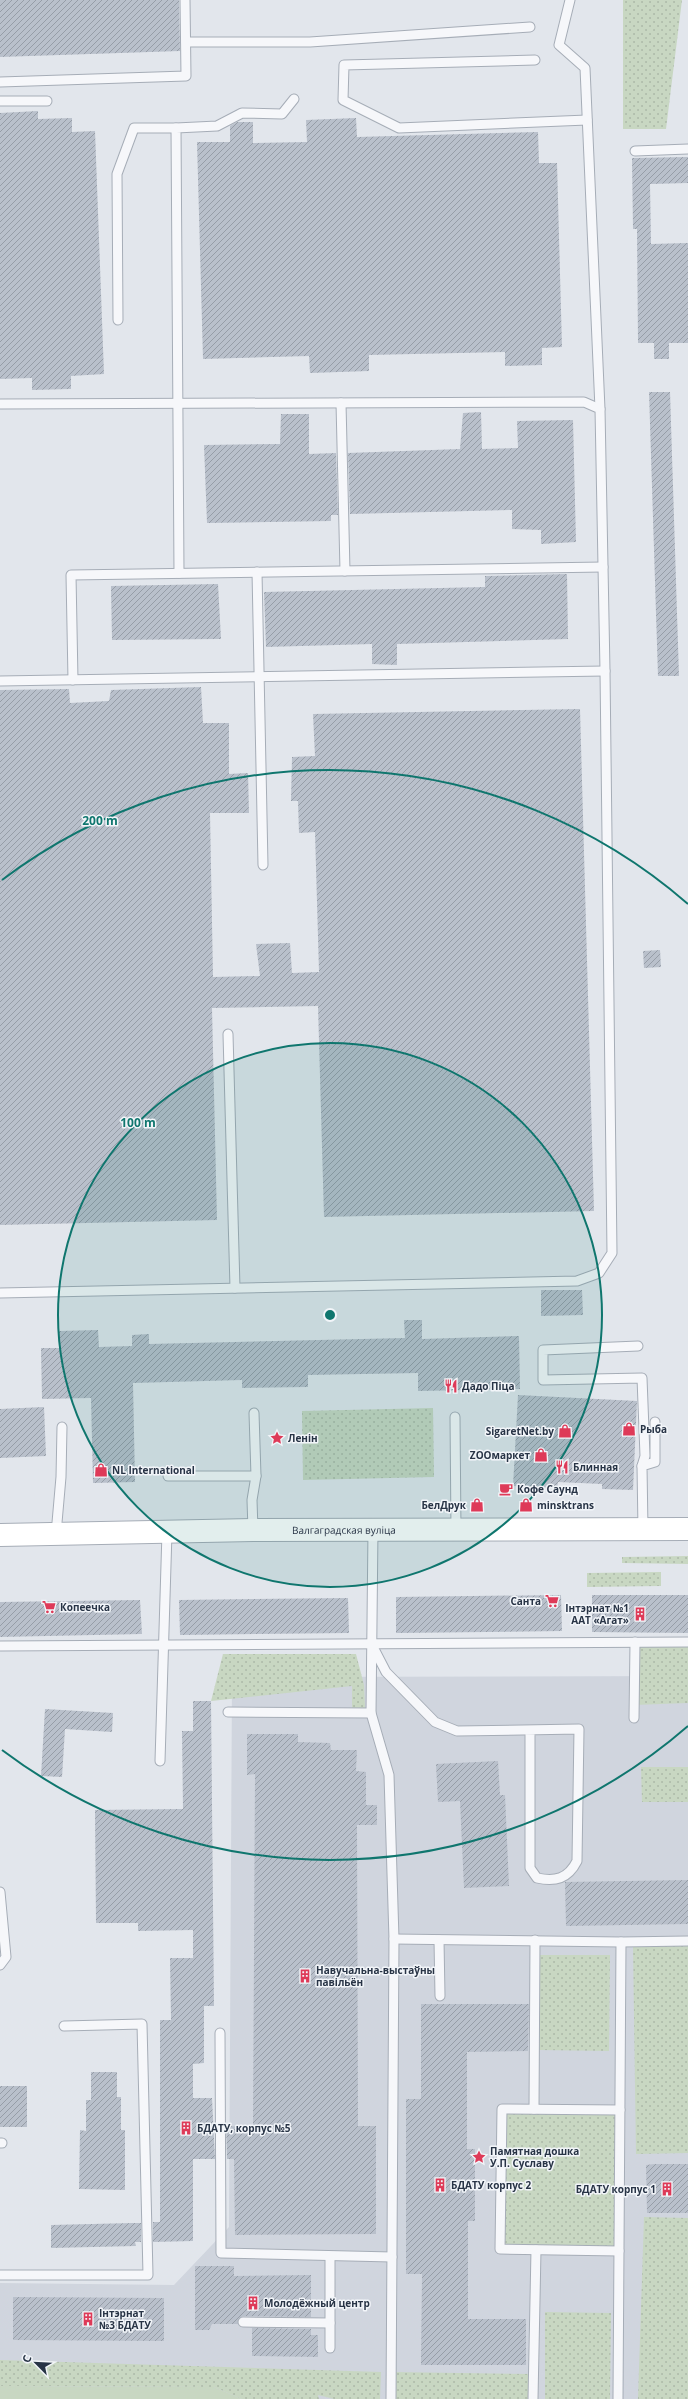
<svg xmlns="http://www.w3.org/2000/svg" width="688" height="2399" viewBox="0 0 688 2399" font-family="'Open Sans',sans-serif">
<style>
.built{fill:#d0d5de}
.green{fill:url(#green-dots)}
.pitch{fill:#c8d7c2}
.building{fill:url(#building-hatch)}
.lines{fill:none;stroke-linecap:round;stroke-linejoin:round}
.lane-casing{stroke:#a6adb7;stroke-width:11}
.secondary-casing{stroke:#a6adb7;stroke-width:24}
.lane{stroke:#f6f7fa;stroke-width:9}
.secondary{stroke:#fff;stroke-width:22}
.ring{fill:none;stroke:#0f766e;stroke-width:2}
.labels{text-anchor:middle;stroke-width:3;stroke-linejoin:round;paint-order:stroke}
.poi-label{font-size:10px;font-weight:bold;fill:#283446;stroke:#f2f5f9;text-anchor:start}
.street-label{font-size:10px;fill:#283446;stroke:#f2f5f9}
.centre{fill:#0f766e;stroke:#f2f5f9;stroke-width:2}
.ring-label{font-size:12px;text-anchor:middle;font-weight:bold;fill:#0f766e;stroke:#f2f5f9;stroke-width:3;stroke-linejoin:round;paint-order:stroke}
</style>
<defs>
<pattern id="green-dots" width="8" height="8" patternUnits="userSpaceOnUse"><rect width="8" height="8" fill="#c8d7c2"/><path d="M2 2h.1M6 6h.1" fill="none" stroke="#acb9a8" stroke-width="1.8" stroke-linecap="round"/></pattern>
<pattern id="building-hatch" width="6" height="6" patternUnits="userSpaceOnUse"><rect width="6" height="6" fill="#b9c0cb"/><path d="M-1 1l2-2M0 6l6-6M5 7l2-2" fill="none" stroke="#969da7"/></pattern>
</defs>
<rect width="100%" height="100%" fill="#e2e6ec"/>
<path class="built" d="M 688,1676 L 688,2399 L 0,2399 L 0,2283 L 174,2285 L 229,2227 L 232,1677 Z"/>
<g class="green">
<path d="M 623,0 L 682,0 L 666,129 L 623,129 Z"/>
<path d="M 433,1408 L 434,1477 L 303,1480 L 302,1411 Z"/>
<path d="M 688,1556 L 688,1564 L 622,1563 L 622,1557 Z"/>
<path d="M 661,1572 L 661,1586 L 587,1587 L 587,1573 Z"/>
<path d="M 635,1642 L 688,1642 L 688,1703 L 634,1705 Z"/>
<path d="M 223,1654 L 356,1654 L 364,1685 L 365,1708 L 352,1708 L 352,1686 L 211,1701 Z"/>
<path d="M 641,1767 L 688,1767 L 688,1802 L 642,1802 Z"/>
<path d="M 688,1945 L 688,2153 L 636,2154 L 633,1946 Z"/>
<path d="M 540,1955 L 610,1955 L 609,2051 L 539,2050 Z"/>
<path d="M 502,2109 L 620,2110 L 619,2251 L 500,2249 Z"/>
<path d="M 644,2217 L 688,2218 L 688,2399 L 638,2399 Z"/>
<path d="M 545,2312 L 611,2313 L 610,2399 L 545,2399 Z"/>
<path d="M 0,2360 L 381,2372 L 380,2399 L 334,2399 L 318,2395 L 319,2399 L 242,2399 L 214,2387 L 0,2386 Z"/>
<path d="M 391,2372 L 533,2374 L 533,2399 L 391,2399 Z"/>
</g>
<path class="pitch" d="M 0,2386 L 214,2387 L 242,2399 L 0,2399 Z"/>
<g class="building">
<path d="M 0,0 L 179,0 L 180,51 L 0,57 Z"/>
<path d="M 38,111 L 38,119 L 72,118 L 72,132 L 95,131 L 104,374 L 71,376 L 71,389 L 32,390 L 32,378 L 0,379 L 0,113 Z"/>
<path d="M 356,118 L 357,137 L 538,132 L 539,163 L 557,163 L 562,347 L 542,348 L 542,365 L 505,366 L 505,352 L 369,355 L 369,371 L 310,373 L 309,356 L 203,359 L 197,142 L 230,142 L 230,126 L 237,122 L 253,122 L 253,143 L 307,142 L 306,120 Z"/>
<path d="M 688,157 L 688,183 L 650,184 L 651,244 L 688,243 L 688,343 L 669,343 L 669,359 L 654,359 L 654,343 L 638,343 L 637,229 L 633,229 L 632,158 Z"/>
<path d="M 649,392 L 670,392 L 679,676 L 658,676 Z"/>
<path d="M 481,412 L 482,449 L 518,448 L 517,421 L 573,420 L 576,542 L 541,544 L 541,530 L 512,529 L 512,510 L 350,514 L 348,453 L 460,449 L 463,413 Z"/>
<path d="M 281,414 L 309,414 L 309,454 L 336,453 L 338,515 L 331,515 L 331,521 L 207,523 L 204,445 L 280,444 Z"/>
<path d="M 567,574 L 568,639 L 397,644 L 397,665 L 372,664 L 372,644 L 266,647 L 264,592 L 485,587 L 485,576 Z"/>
<path d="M 218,584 L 221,639 L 112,640 L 111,586 Z"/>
<path d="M 201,687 L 203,723 L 229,723 L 229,774 L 248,773 L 249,813 L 210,813 L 213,977 L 260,976 L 256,944 L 290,943 L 292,973 L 319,972 L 315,832 L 299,833 L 298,801 L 291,801 L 292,757 L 315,756 L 313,714 L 580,709 L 594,1211 L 324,1217 L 318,1006 L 212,1008 L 217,1220 L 0,1225 L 0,690 L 69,689 L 70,703 L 109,701 L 111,690 Z"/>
<path d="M 660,950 L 661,967 L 644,968 L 643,951 Z"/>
<path d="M 541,1290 L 582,1290 L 583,1315 L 541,1316 Z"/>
<path d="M 404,1320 L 422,1320 L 422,1339 L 519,1336 L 520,1389 L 418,1391 L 418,1373 L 308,1375 L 308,1387 L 242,1388 L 242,1380 L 133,1383 L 135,1482 L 93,1483 L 91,1398 L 42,1399 L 41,1348 L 59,1348 L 59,1331 L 98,1330 L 99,1347 L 132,1346 L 132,1335 L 149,1334 L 149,1344 L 405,1338 Z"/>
<path d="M 518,1395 L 637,1401 L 633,1490 L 602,1489 L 602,1484 L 558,1482 L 557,1488 L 513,1486 Z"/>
<path d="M 44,1407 L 46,1456 L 0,1458 L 0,1409 Z"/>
<path d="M 561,1595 L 562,1631 L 396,1633 L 396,1597 Z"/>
<path d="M 592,1595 L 688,1595 L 688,1633 L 592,1632 Z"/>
<path d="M 348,1598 L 349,1633 L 180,1635 L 179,1600 Z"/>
<path d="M 140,1600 L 142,1634 L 0,1637 L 0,1602 Z"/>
<path d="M 193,1701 L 211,1701 L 214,2006 L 204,2006 L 204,2063 L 193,2064 L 193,2098 L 212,2098 L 215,2159 L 193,2159 L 193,2241 L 153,2242 L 153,2222 L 160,2222 L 160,2020 L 171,2020 L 170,1958 L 193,1958 L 193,1930 L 138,1931 L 138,1923 L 96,1923 L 95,1810 L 183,1809 L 182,1731 L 193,1731 Z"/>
<path d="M 45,1709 L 113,1713 L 112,1732 L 65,1729 L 62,1777 L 41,1776 Z"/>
<path d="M 247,1734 L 298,1734 L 298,1742 L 330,1743 L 331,1750 L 357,1750 L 356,1771 L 366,1772 L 366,1805 L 377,1805 L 377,1825 L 357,1825 L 358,2126 L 376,2126 L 376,2234 L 235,2235 L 234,2159 L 227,2159 L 226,2126 L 253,2127 L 255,1774 L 247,1775 Z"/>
<path d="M 498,1761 L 500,1795 L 505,1795 L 509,1886 L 464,1888 L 460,1801 L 438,1802 L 436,1764 Z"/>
<path d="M 688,1880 L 688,1924 L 566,1926 L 565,1882 Z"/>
<path d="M 421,2004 L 529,2004 L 528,2051 L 467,2052 L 467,2149 L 475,2149 L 475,2221 L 468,2221 L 468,2319 L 526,2319 L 526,2365 L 421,2365 L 422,2274 L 406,2274 L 406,2099 L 421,2099 Z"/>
<path d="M 91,2072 L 117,2072 L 117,2097 L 121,2097 L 121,2130 L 125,2130 L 125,2190 L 79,2189 L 80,2130 L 86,2131 L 86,2100 L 91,2100 Z"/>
<rect x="0" y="2086" width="27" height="41"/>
<path d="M 654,2164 L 688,2164 L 688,2213 L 647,2213 L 646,2165 Z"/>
<path d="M 133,2223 L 141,2223 L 141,2242 L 135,2242 L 136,2246 L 51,2248 L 51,2225 Z"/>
<path d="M 195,2266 L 234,2266 L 234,2276 L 311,2275 L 311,2317 L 243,2316 L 238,2319 L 238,2324 L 212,2324 L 209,2330 L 195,2330 Z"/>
<path d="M 13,2297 L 164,2298 L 164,2341 L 13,2340 Z"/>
<path d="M 252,2328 L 311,2329 L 311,2335 L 318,2335 L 318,2357 L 252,2356 Z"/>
</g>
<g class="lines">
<g class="lane-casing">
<g id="lane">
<path d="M 570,0 L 559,45 L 585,68 L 600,409"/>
<path d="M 186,42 L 310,42 L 530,27"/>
<path d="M 535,60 L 344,65 L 343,100 L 399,128 L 587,120"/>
<path d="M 0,82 L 186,76 L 185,0"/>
<path d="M 0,101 L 47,101"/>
<path d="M 635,151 L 688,149"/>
<path d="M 118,320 L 117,174 L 134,128 L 176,128"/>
<path d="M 341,403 L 345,571"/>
<path d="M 0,404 L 584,402 L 600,409 L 605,671 L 612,1253 L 599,1273 L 577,1281 L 0,1293"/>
<path d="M 257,572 L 263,865"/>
<path d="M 179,573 L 176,128 L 217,126 L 242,113 L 282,114 L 294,99"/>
<path d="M 73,680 L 71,575 L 603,567"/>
<path d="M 0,681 L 605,671"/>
<path d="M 228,1034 L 235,1288"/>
<path d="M 638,1346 L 543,1350 L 543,1380 L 642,1378 L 645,1456 L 642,1466"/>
<path d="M 455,1417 L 456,1530"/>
<path d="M 168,1476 L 256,1476"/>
<path d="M 643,1529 L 642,1466 L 655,1462 L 655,1422"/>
<path d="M 253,1530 L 252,1500 L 256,1476 L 254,1413"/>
<path d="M 373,1530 L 371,1713 L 389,1775 L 394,1939 L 391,2399"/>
<path d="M 56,1534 L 61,1477 L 62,1427"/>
<path d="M 372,1645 L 386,1672 L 435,1722 L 457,1731 L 579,1729 L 577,1861 C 568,1879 555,1882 537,1878 L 530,1868 L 530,1730"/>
<path d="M 0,1646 L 688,1642"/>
<path d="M 228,1712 L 371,1713"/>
<path d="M 634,1718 L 635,1642"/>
<path d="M 160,1761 L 167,1532"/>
<path d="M 0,1892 L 6,1957 L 0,1965"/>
<path d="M 394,1939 L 621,1942 L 688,1941"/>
<path d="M 439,1940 L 440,1996"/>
<path d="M 220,2033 L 221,2253 L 392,2257"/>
<path d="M 534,2109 L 535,1940"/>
<path d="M 0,2143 L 2,2143"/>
<path d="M 619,2251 L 500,2249 L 502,2109 L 620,2110"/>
<path d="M 330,2257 L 330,2348"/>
<path d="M 0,2275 L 148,2275 L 142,2024 L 64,2026"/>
<path d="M 243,2322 L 330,2323"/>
<path d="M 533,2399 L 536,2250"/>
<path d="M 618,2399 L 621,1942"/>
</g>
</g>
<g class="secondary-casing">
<g id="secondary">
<path id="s1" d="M 0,1535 L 253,1530 L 688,1529"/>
</g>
</g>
<use href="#lane" class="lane"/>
<use href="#secondary" class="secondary"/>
</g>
<circle cx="330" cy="1315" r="272" fill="#0f766e" fill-opacity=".12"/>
<g class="ring">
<circle cx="330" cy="1315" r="272"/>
<path d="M688 1726A545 545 0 0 1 2 1750M2 880A545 545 0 0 1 688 904"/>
</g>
<defs>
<g id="restaurant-bare" transform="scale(1.08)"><path d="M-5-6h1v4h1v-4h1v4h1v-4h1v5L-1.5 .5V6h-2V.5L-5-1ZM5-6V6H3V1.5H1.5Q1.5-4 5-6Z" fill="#de3a58" stroke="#f2f5f9" stroke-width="2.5" paint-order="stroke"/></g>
<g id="shop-bare" transform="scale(1.08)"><path d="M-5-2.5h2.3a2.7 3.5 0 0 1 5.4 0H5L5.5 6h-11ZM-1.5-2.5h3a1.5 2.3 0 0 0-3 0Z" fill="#de3a58" stroke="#f2f5f9" stroke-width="2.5" paint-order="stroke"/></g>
<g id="sight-bare" transform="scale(1.08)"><path d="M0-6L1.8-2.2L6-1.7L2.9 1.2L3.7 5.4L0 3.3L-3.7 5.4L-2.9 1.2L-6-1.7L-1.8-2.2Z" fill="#de3a58" stroke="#f2f5f9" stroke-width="2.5" paint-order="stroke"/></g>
<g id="cafe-bare" transform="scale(1.08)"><path d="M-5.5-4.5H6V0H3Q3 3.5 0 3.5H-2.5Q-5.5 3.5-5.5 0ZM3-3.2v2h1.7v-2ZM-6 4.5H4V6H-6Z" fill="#de3a58" stroke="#f2f5f9" stroke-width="2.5" paint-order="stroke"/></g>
<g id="supermarket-bare" transform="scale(1.08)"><path d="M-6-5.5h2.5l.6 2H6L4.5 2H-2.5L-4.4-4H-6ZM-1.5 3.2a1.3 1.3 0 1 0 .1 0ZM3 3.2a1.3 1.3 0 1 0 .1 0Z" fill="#de3a58" stroke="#f2f5f9" stroke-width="2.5" paint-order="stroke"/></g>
<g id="building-bare" transform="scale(1.08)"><path d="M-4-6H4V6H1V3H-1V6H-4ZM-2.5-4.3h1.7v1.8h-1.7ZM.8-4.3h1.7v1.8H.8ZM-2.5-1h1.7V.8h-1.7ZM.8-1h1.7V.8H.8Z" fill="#de3a58" stroke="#f2f5f9" stroke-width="2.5" paint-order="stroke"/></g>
</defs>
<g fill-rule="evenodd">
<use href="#restaurant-bare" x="451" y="1386"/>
<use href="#shop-bare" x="629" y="1429"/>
<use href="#shop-bare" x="565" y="1431"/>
<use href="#sight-bare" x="277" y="1438"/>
<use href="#shop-bare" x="541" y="1455"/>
<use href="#restaurant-bare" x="562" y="1467"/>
<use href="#shop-bare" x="101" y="1470"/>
<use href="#cafe-bare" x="506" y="1489"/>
<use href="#shop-bare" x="477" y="1505"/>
<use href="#shop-bare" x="526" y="1505"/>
<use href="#supermarket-bare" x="552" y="1601"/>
<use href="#supermarket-bare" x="49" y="1607"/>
<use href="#building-bare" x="640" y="1614"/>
<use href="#building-bare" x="305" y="1976"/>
<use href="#building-bare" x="186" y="2128"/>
<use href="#sight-bare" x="479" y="2157"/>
<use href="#building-bare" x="440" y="2185"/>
<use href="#building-bare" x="667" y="2189"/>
<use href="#building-bare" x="253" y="2303"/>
<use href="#building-bare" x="88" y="2319"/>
</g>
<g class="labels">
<g class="poi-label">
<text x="462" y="1390">Дадо Піца</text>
<text x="640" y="1433">Рыба</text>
<text x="554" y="1435" text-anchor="end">SigaretNet.by</text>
<text x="288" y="1442">Ленін</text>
<text x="530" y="1459" text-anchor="end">ZOOмаркет</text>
<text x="573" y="1471">Блинная</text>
<text x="112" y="1474">NL International</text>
<text x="517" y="1493">Кофе Саунд</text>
<text x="466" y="1509" text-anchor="end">БелДрук</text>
<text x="537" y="1509">minsktrans</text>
<text x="541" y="1605" text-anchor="end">Санта</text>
<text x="60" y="1611">Копеечка</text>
<text x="629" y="1612" text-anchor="end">Інтэрнат №1<tspan x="629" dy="12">ААТ «Агат»</tspan></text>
<text x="316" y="1974">Навучальна-выстаўны<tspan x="316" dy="12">павільён</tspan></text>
<text x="197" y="2132">БДАТУ, корпус №5</text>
<text x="490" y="2155">Памятная дошка<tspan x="490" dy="12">У.П. Суславу</tspan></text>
<text x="451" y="2189">БДАТУ корпус 2</text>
<text x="656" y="2193" text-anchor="end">БДАТУ корпус 1</text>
<text x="264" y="2307">Молодёжный центр</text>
<text x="99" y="2317">Інтэрнат<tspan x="99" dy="12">№3 БДАТУ</tspan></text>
</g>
<g class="street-label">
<text dy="4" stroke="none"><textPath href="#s1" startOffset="344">Валгаградская вуліца</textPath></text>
</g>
</g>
<circle cx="330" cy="1315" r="6" class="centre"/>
<g class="ring-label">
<text x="100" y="825">200 m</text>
<text x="138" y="1127">100 m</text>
</g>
<g transform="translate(36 2363) rotate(294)" stroke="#f2f5f9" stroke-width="3" paint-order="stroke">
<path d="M0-3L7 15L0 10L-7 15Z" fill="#283446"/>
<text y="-6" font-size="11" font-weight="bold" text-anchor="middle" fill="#283446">С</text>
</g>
</svg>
